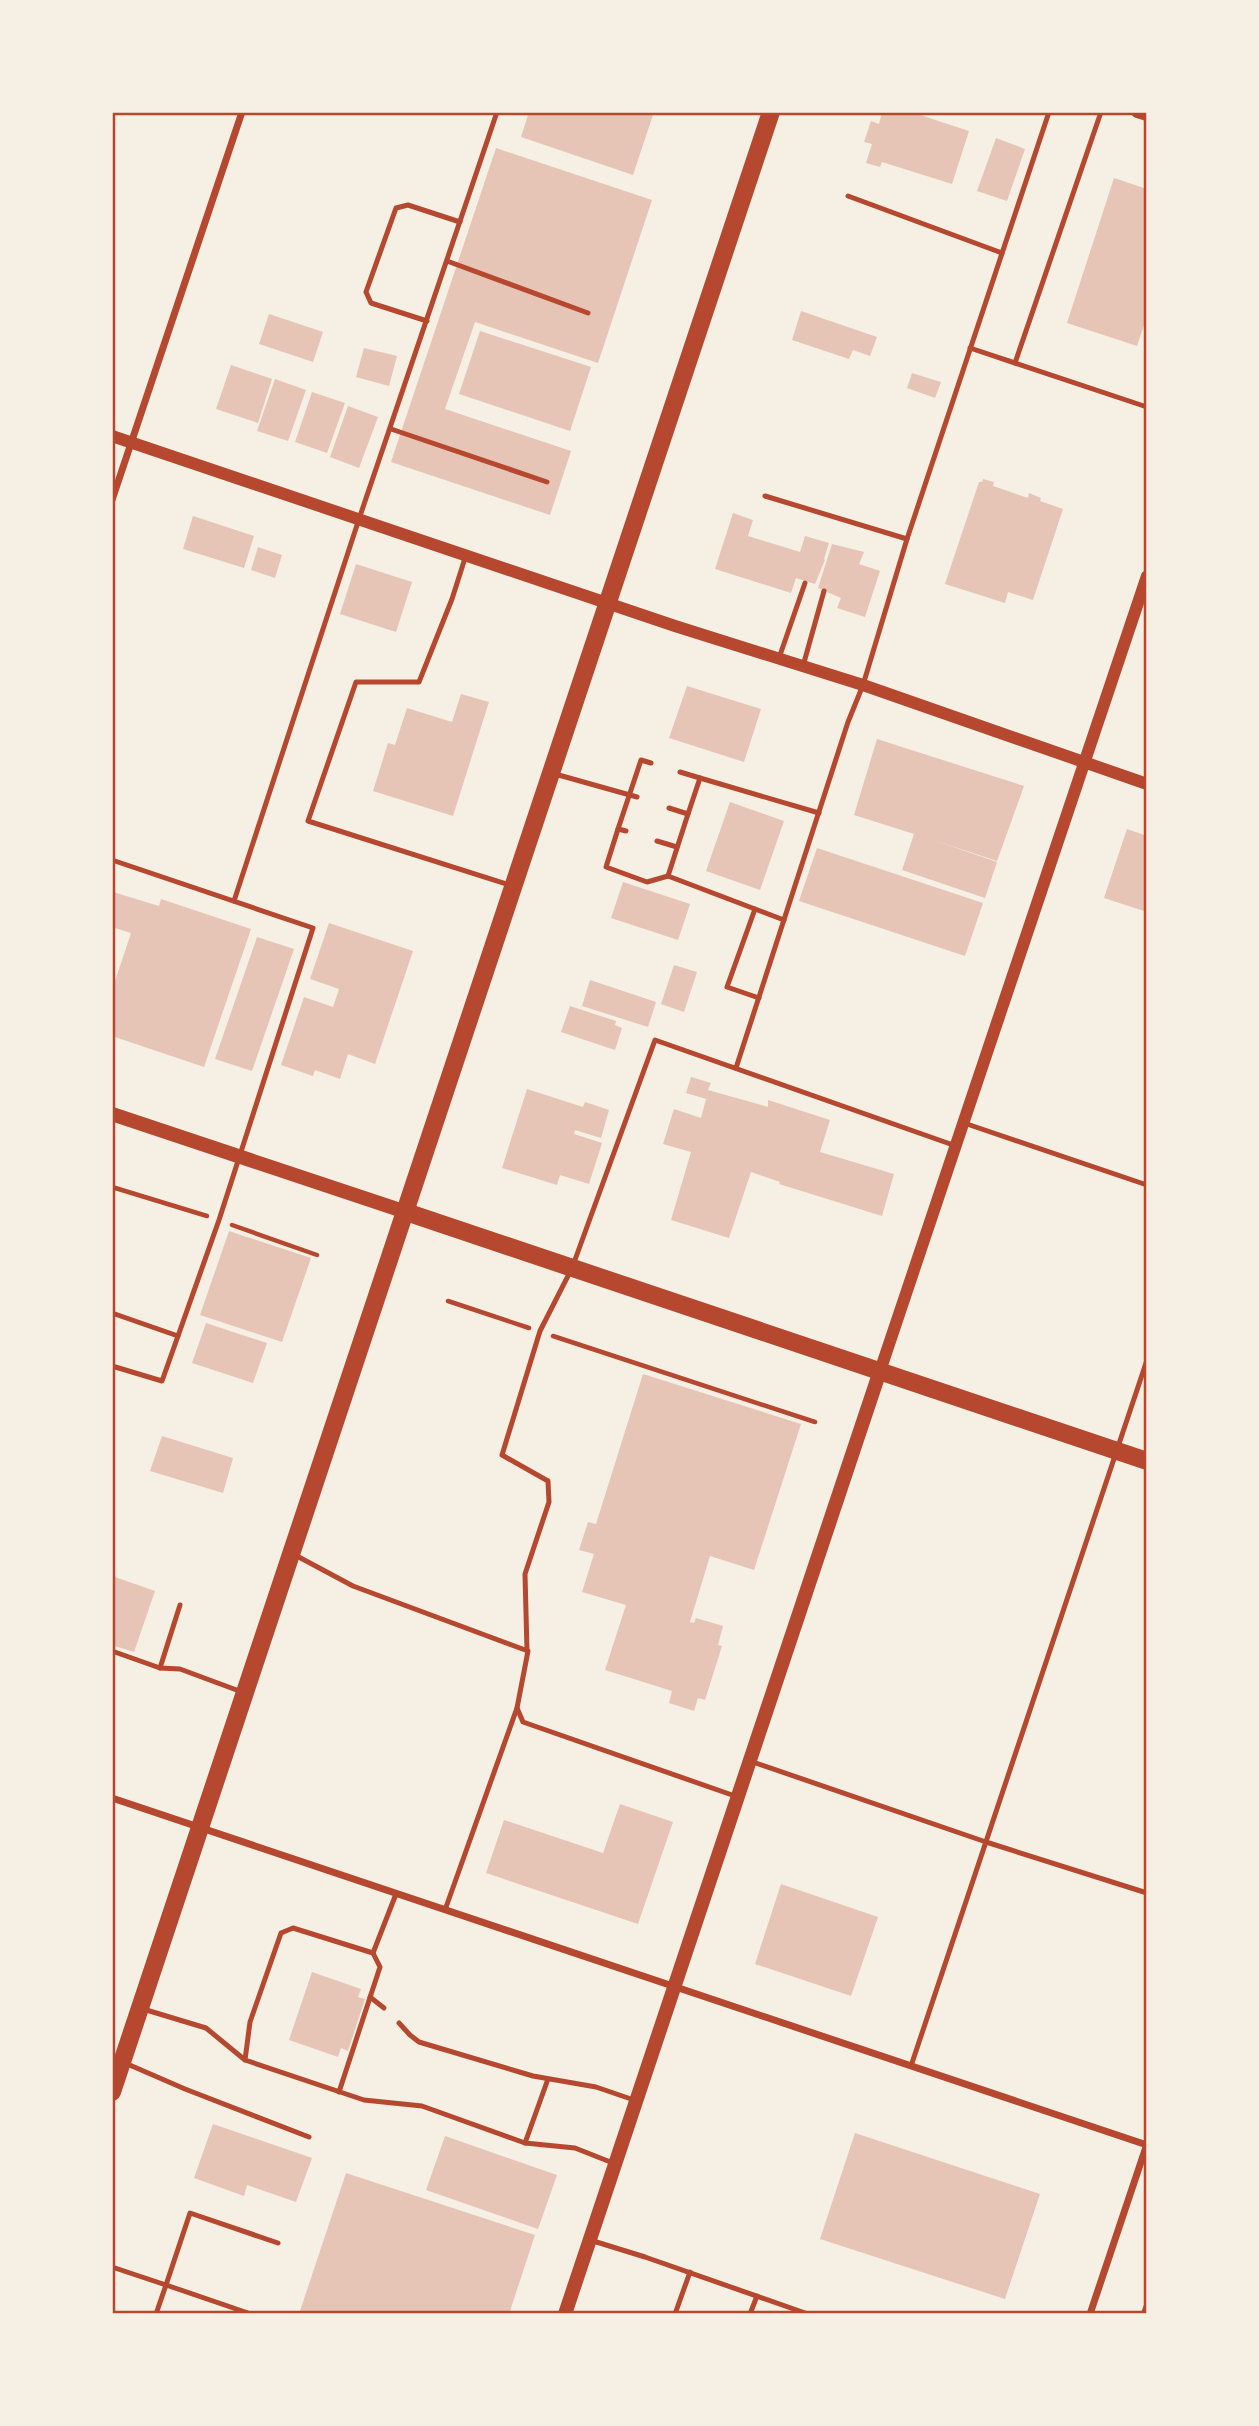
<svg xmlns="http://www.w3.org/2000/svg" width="1259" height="2426" viewBox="0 0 1259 2426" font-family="Arial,sans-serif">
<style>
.building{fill:#e6c5b7}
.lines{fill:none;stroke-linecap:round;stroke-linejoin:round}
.path{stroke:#b5482f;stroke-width:4.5}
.service{stroke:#b5482f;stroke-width:5}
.minor{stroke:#b5482f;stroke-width:7}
.tertiary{stroke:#b5482f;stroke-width:12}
.secondary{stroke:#b5482f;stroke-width:14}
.primary{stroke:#b5482f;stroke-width:18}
.neatline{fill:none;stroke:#b5482f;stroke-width:2.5}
</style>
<rect width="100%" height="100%" fill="#f6efe4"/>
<g class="building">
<path d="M 529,112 L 654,112 L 633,175 L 521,137 Z"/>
<path d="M 882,112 L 911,112 L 969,131 L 952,184 L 882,162 L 880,167 L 866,163 L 872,144 L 864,142 L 871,121 L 879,124 Z"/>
<path d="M 996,138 L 1025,149 L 1007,201 L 977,191 Z"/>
<path d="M 496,148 L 652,200 L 598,363 L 475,322 L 445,409 L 571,451 L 550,515 L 391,462 Z"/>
<path d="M 1114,178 L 1147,189 L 1147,316 L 1137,346 L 1067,323 Z"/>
<path d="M 801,311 L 877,337 L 870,356 L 853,350 L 849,359 L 792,340 Z"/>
<path d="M 269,314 L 323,332 L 313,362 L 259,344 Z"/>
<path d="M 480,331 L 591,367 L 570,431 L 459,394 Z"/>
<path d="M 364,348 L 397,356 L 389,386 L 356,377 Z"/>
<path d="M 231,365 L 272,379 L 258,423 L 216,409 Z"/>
<path d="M 912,373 L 941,382 L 935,398 L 907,388 Z"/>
<path d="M 275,379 L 306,390 L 288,441 L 257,431 Z"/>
<path d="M 312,392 L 345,403 L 327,453 L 295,442 Z"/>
<path d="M 348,406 L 378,417 L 359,468 L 330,457 Z"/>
<path d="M 983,479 L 994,482 L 993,486 L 1028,498 L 1029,493 L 1041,498 L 1040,501 L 1063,509 L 1033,600 L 1008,592 L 1005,603 L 945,584 L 979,482 L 982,482 Z"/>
<path d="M 733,513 L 753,520 L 748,536 L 800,552 L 805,536 L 829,543 L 824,559 L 825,560 L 815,584 L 796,578 L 791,593 L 715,569 Z"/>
<path d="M 193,516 L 254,536 L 244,568 L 183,549 Z"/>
<path d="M 832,544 L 864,552 L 859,564 L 880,571 L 865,617 L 837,608 L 841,598 L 818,588 Z"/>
<path d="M 258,547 L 282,555 L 275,578 L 251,570 Z"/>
<path d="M 356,564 L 412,582 L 396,632 L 340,614 Z"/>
<path d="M 687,686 L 761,709 L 744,762 L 669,738 Z"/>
<path d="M 461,694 L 489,702 L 453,816 L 373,791 L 388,743 L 395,745 L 407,708 L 452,722 Z"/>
<path d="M 877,739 L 1024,786 L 997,861 L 933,840 L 997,862 L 985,898 L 902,870 L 914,834 L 854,815 Z"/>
<path d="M 730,802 L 784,821 L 760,890 L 706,871 Z"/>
<path d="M 1127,829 L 1147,836 L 1147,912 L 1104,898 Z"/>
<path d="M 817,848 L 983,903 L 965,956 L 799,901 Z"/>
<path d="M 623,882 L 690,904 L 678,940 L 611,918 Z"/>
<path d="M 113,892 L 159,906 L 161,899 L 251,929 L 204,1067 L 112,1036 L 112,980 L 115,981 L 131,933 L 112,927 Z"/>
<path d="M 329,923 L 413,951 L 375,1064 L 348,1054 L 340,1079 L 315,1070 L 313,1076 L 281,1065 L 304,997 L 333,1007 L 339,989 L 310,979 Z"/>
<path d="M 257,937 L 294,949 L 252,1071 L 215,1059 Z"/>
<path d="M 674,965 L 697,972 L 684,1012 L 661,1004 Z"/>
<path d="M 590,980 L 656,1002 L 648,1027 L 582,1006 Z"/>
<path d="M 570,1006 L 616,1021 L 615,1025 L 622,1028 L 615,1050 L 561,1032 Z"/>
<path d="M 691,1077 L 711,1083 L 708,1090 L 768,1107 L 768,1100 L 830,1120 L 820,1152 L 894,1174 L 882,1216 L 779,1184 L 780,1182 L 751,1172 L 729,1238 L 671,1220 L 691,1152 L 663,1144 L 674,1109 L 701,1118 L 706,1099 L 686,1093 Z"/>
<path d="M 527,1089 L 583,1107 L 585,1102 L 609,1110 L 601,1138 L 575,1130 L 574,1134 L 602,1143 L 589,1184 L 560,1175 L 557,1185 L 502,1168 Z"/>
<path d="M 229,1231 L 311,1258 L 282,1342 L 200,1315 Z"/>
<path d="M 206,1323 L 267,1343 L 253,1383 L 192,1363 Z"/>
<path d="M 643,1374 L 801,1424 L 754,1570 L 710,1556 L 690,1622 L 694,1623 L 696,1618 L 723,1626 L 718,1645 L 722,1646 L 705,1700 L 698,1698 L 694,1711 L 669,1703 L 672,1691 L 605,1670 L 626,1605 L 582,1592 L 594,1554 L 579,1550 L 588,1522 L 596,1524 Z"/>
<path d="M 162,1436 L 233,1458 L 223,1493 L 150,1471 Z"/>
<path d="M 112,1576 L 155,1591 L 134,1652 L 112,1645 Z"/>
<path d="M 620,1804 L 673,1822 L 638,1924 L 486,1873 L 504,1820 L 603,1853 Z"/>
<path d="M 781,1884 L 878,1917 L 851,1996 L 755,1964 Z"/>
<path d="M 312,1972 L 361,1989 L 358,1997 L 365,1999 L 348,2051 L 341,2048 L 338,2057 L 289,2040 Z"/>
<path d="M 213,2124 L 312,2158 L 296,2202 L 247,2185 L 244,2196 L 194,2178 Z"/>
<path d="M 855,2133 L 1040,2194 L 1005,2299 L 820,2239 Z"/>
<path d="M 445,2136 L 557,2175 L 538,2229 L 426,2190 Z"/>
<path d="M 346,2173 L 535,2235 L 509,2314 L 299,2314 Z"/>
</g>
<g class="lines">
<g class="path">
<path d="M 112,1187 L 207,1216"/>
<path d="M 232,1225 L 317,1255"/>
<path d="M 448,1301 L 529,1328"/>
<path d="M 553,1336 L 815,1422"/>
<path d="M 1143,2314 L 1147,2303"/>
</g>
<g class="service">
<path d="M 848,196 L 1002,253"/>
<path d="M 447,261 L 588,313"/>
<path d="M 427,321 L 371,303 L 366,292 L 396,208 L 408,205 L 460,222"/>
<path d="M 970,348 L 1147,407"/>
<path d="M 1015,363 L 1101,112"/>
<path d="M 391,429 L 547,482"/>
<path d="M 765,496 L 907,539"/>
<path d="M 466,555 L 452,599 L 419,682 L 356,682 L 308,821 L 510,885"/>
<path d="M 779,658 L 805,583"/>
<path d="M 803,666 L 824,591"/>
<path d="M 680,772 L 700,778"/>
<path d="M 555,774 L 637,797"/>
<path d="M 669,808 L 688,814 L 668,876 L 755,909 L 727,987 L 759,998"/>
<path d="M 688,814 L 700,778 L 819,813"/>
<path d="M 618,829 L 606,867 L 647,882 L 668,876"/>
<path d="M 626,831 L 618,829 L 641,760 L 651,763"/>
<path d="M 657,841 L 677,847"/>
<path d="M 112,860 L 313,928 L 219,1220 L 178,1336 L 112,1313"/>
<path d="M 234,901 L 359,519 L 497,112"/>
<path d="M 755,909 L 784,920"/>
<path d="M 736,1068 L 848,722 L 863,685 L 907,539 L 1049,112"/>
<path d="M 964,1123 L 1147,1185"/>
<path d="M 112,1366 L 162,1381 L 178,1336"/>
<path d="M 295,1555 L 353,1586 L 528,1651 L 517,1708 L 523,1722 L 735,1796"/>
<path d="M 112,1651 L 160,1668 L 180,1669 L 242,1692"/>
<path d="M 527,1651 L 525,1574 L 549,1502 L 548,1481 L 502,1455 L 540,1331 L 572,1268 L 655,1040 L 956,1146"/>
<path d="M 160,1668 L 180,1605"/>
<path d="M 750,1761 L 986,1842 L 1147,1893"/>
<path d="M 445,1910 L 517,1708"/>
<path d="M 373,1953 L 396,1894"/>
<path d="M 370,1997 L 384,2008"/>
<path d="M 143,2009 L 206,2028 L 245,2060 L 364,2100 L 422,2106 L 525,2143 L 575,2148 L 613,2163"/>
<path d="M 399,2023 L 410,2035 L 419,2042 L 533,2076 L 596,2087 L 634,2100"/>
<path d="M 245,2060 L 250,2022 L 281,1933 L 293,1928 L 373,1953 L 380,1967 L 339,2092"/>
<path d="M 125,2063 L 185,2089 L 309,2137"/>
<path d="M 911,2066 L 1147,1360"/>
<path d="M 525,2143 L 548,2079"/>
<path d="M 590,2240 L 645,2257 L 808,2314"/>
<path d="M 112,2267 L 166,2285 L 190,2213 L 278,2243"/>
<path d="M 156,2314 L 166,2285 L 251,2314"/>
<path d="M 675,2314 L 690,2272"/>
<path d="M 750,2314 L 757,2296"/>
</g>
<g class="minor">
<path d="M 112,500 L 242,112"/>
<path d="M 112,1798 L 1147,2145"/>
<path d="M 1090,2314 L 1147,2144"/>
</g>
<g class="tertiary">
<path d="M 1137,112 L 1147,115"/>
<path d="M 112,436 L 675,626 L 863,685 L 1147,784"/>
<path d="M 880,1371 L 1147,576"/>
</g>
<g class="secondary">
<path d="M 112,1114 L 406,1212"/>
<path d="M 565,2314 L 880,1371"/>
</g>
<g class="primary">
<path d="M 406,1212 L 1147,1461"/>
<path d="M 112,2092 L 771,112"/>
</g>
</g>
<rect width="1259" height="2426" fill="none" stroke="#f6efe4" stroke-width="228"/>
<rect x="114" y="114" width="1031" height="2198" class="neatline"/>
</svg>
